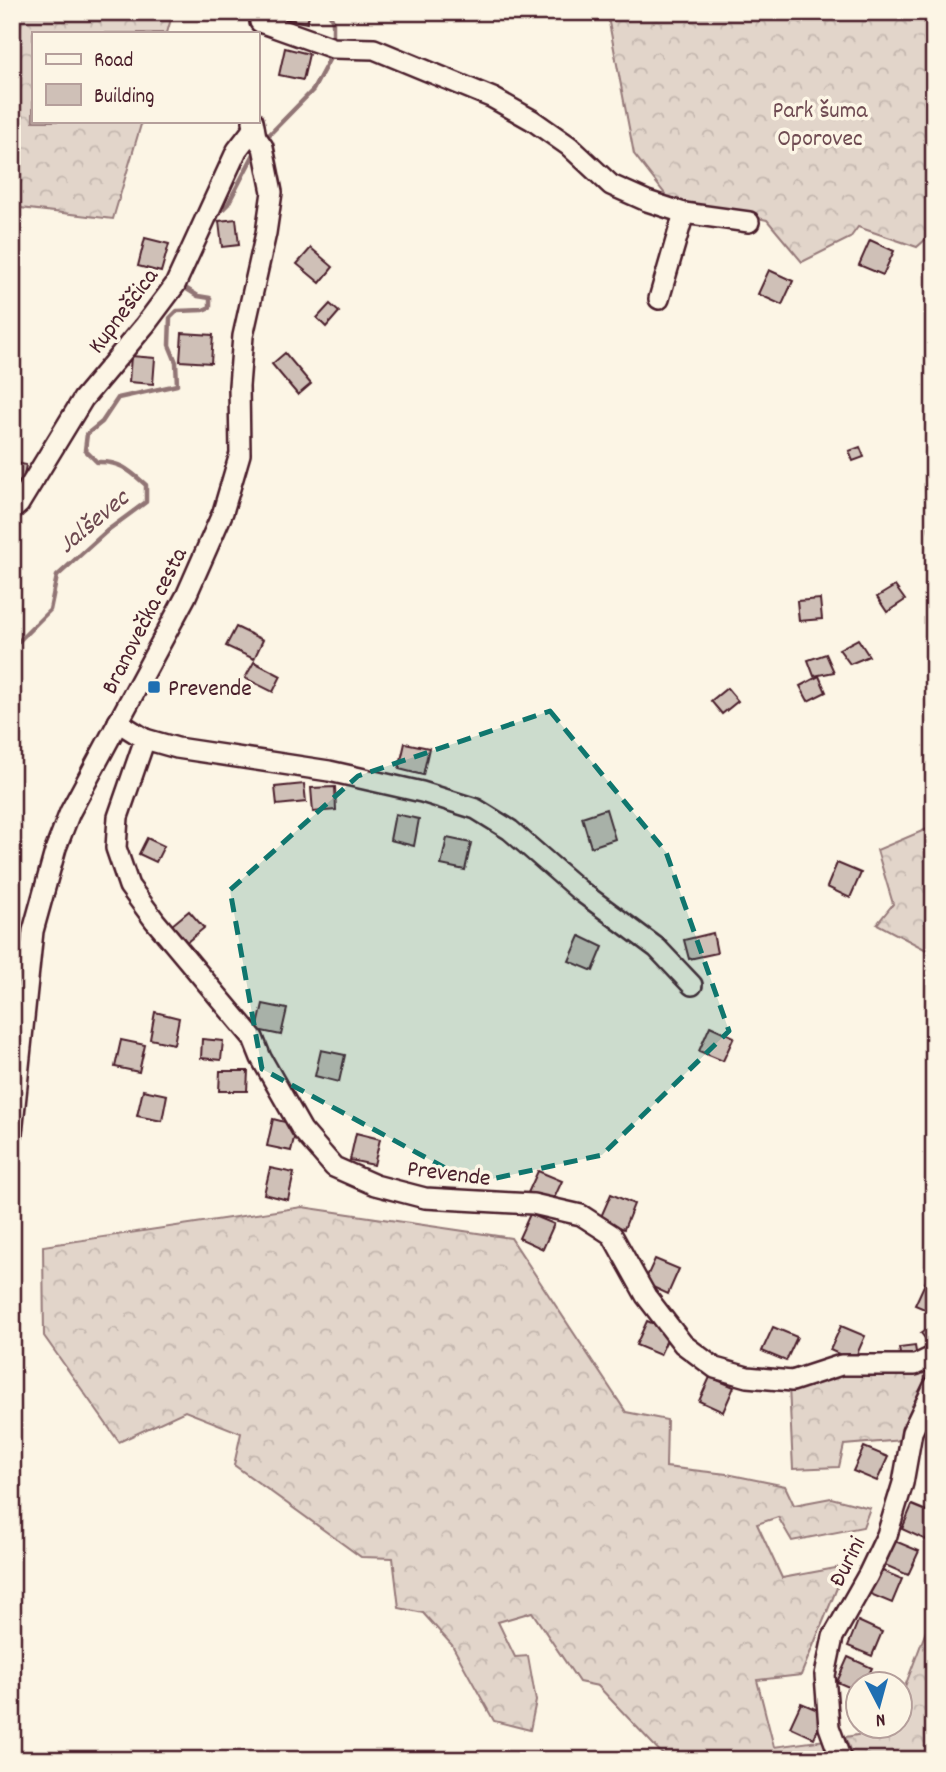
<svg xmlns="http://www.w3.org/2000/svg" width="946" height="1772" viewBox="0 0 946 1772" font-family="Dekko,sans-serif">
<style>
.forest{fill:url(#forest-crowns);stroke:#967a7a;stroke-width:2}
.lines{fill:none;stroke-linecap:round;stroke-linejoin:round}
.stream{stroke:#917474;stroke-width:4.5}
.building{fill:#cfc0b7;stroke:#4a1f2b;stroke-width:2}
.minor-casing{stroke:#4a1f2b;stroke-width:24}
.minor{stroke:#fcf5e5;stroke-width:19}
.marked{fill:#0f766e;fill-opacity:0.2;stroke:#0f766e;stroke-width:5;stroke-dasharray:14 9;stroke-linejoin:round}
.poi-dot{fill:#1f6fb2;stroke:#fcf5e5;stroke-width:2.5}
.labels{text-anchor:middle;stroke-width:7;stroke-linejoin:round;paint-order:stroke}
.park-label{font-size:24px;fill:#704c53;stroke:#fcf5e5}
.street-label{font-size:24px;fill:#4a1f2b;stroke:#fcf5e5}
.poi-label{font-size:24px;fill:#4a1f2b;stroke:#fcf5e5;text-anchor:start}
.water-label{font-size:26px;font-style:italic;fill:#6d4950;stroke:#fcf5e5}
</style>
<defs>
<pattern id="forest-crowns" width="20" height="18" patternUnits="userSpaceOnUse" patternTransform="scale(1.75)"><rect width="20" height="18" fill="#e2d5ca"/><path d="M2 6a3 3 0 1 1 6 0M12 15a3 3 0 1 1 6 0" fill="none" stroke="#c3b6ae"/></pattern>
</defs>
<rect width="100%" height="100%" fill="#fcf5e5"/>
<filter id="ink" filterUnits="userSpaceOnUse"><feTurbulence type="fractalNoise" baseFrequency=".0143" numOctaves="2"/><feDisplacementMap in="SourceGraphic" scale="14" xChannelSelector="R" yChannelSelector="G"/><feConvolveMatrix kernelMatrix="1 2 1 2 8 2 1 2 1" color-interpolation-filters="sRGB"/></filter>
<g filter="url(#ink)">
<g class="forest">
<path d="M 12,12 L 173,12 L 167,33 L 33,33 L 33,121 L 142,121 L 113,219 L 12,207 Z"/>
<path d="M 607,12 L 934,12 L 934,232 L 917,247 L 858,227 L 850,238 L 802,262 L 767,220 L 669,199 L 634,154 Z"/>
<path d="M 934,826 L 934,954 L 877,924 L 893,904 L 877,850 Z"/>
<path d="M 302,1207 L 511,1238 L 626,1412 L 667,1420 L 666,1467 L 727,1474 L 785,1486 L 794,1505 L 831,1498 L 870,1508 L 863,1527 L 792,1541 L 778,1517 L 757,1524 L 782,1578 L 846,1566 L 801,1675 L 757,1680 L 774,1747 L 825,1740 L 832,1760 L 667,1759 L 598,1686 L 579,1682 L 532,1612 L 498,1622 L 515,1657 L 528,1656 L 536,1701 L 530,1730 L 494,1721 L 452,1645 L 423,1613 L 399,1608 L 393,1558 L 361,1557 L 234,1465 L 241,1433 L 185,1411 L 119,1442 L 44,1336 L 43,1246 Z"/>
<path d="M 934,1367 L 934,1373 L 903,1440 L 844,1445 L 839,1467 L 793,1469 L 789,1386 L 828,1375 Z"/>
<path d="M 934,1610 L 934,1760 L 854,1760 L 845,1737 L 887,1730 L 889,1727 L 900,1726 L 901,1697 Z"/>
</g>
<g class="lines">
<g class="stream">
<path d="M 329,12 L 333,22 L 333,44"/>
<path d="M 267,137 L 313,90 L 331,56"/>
<path d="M 217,215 L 228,204 L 255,152"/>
<path d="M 12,648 L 50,610 L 57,576 L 108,530 L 146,502 L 146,485 C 129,470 120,461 97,462 L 85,450 L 87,434 L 102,422 L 118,398 L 177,385 L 176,362 L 169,345 L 170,318 L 177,311 L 203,310 L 210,307 L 210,298 L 198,296 L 182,286"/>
</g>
</g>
<g class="building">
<path d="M 285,12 L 310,12 L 307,23 L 283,18 Z"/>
<path d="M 285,48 L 309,54 L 303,80 L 279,75 Z"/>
<path d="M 236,219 L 239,245 L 222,247 L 219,221 Z"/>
<path d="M 145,238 L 169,244 L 161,272 L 138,266 Z"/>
<path d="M 870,240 L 894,251 L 883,275 L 859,265 Z"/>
<path d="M 311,248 L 333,267 L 320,283 L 297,264 Z"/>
<path d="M 769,270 L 793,281 L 782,305 L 758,294 Z"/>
<path d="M 330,304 L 339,312 L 326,327 L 317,318 Z"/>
<path d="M 182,333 L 213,335 L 211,363 L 180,361 Z"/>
<path d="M 285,353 L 311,384 L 298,395 L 272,364 Z"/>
<path d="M 131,356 L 155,358 L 153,384 L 129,382 Z"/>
<path d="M 860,447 L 864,457 L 853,461 L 849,451 Z"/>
<path d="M 12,462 L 26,465 L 21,491 L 12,489 Z"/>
<path d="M 934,526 L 934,541 L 931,541 L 929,527 Z"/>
<path d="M 895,586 L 905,600 L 887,612 L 877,597 Z"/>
<path d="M 820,599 L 822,619 L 799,621 L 797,601 Z"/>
<path d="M 236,627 L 263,640 L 254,659 L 226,646 Z"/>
<path d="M 858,639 L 869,656 L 850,664 L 839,649 Z"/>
<path d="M 826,654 L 834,672 L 814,676 L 808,660 Z"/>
<path d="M 254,662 L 281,676 L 273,692 L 245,678 Z"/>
<path d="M 819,676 L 826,692 L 808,701 L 800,686 Z"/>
<path d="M 727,688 L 738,701 L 722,714 L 711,701 Z"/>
<path d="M 405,743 L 429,748 L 423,775 L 399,769 Z"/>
<path d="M 304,784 L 306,802 L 277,805 L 275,787 Z"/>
<path d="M 335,787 L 336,810 L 313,812 L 311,788 Z"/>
<path d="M 606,809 L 615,839 L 591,847 L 582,817 Z"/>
<path d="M 395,814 L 419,819 L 414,846 L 390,840 Z"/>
<path d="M 147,838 L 164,846 L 156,862 L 139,854 Z"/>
<path d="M 447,838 L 471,843 L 465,870 L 441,865 Z"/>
<path d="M 837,863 L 861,873 L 850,898 L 827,887 Z"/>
<path d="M 189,911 L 204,928 L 187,942 L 172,925 Z"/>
<path d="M 713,933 L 717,953 L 689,959 L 684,940 Z"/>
<path d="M 580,936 L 603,947 L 593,971 L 569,961 Z"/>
<path d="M 263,1004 L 287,1009 L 281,1035 L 257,1030 Z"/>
<path d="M 155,1012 L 179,1018 L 174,1044 L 150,1039 Z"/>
<path d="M 710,1026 L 734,1037 L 723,1061 L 699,1051 Z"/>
<path d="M 202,1039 L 223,1041 L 221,1060 L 201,1058 Z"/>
<path d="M 121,1040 L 145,1045 L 139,1072 L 115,1067 Z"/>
<path d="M 321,1050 L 345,1055 L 339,1082 L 315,1076 Z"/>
<path d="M 220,1071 L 248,1071 L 247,1091 L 219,1091 Z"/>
<path d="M 143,1090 L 167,1095 L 162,1121 L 137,1116 Z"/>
<path d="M 273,1119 L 297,1125 L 291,1151 L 267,1146 Z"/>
<path d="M 356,1133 L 380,1139 L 374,1165 L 350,1160 Z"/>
<path d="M 270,1168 L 294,1173 L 288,1200 L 264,1194 Z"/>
<path d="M 538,1171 L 562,1181 L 551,1205 L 527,1195 Z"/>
<path d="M 611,1194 L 634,1204 L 624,1229 L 600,1219 Z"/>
<path d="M 530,1214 L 554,1224 L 543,1249 L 519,1238 Z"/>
<path d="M 655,1259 L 679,1269 L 668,1294 L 644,1283 Z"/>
<path d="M 926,1281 L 934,1284 L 934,1313 L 915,1305 Z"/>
<path d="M 647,1321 L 671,1331 L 660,1355 L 636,1345 Z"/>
<path d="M 934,1324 L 934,1344 L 931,1346 L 921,1333 Z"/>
<path d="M 841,1326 L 865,1336 L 854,1361 L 830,1350 Z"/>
<path d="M 773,1327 L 797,1337 L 786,1361 L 762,1351 Z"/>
<path d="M 915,1346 L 917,1358 L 901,1360 L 899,1348 Z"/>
<path d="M 710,1377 L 734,1387 L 723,1412 L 699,1401 Z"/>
<path d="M 934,1402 L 934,1431 L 923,1426 Z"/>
<path d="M 864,1447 L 888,1457 L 877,1481 L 853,1471 Z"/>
<path d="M 912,1505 L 934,1514 L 934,1521 L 926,1540 L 902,1529 Z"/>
<path d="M 895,1541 L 919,1551 L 908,1575 L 885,1565 Z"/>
<path d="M 878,1569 L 902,1579 L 892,1603 L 868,1593 Z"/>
<path d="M 858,1621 L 882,1632 L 872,1656 L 848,1646 Z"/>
<path d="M 848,1657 L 872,1668 L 864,1684 L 858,1684 L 858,1691 L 837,1682 Z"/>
<path d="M 801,1703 L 825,1713 L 814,1738 L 790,1727 Z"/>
</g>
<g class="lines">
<g class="minor-casing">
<g id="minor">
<path d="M 260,22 L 333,48 L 374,49 L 493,98 L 532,120 L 569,146 L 611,185 L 647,201 L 684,213 L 749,222"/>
<path d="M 659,299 L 684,213"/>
<path d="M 12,510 L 19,504 L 83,399 L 145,325 L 175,285 L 237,150 L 254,128"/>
<path d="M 118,722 L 145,739 L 118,817 L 116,848 L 129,886 L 155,921 L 253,1038 L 261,1058 L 302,1130 L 334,1167 L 375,1185 L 425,1198 L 533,1204 L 581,1215 L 612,1235 L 646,1296 L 683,1344 L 715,1368 L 747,1377 L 792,1381 L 841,1365 L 915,1365 L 934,1356"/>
<path d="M 145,739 L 177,748 L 329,771 L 422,792 L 476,809 L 510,830 L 579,890 L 657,948 L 692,985"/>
<path d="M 12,1134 L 33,931 L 56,848 L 70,812 L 186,596 L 223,512 L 240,454 L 239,386 L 243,336 L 266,233 L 272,192 L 263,147 L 256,137 L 253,121"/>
<path d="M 841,1760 L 829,1727 L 825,1675 L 833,1637 L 868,1575 L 887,1535 L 903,1483 L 912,1432 L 934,1386"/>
</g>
</g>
<use href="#minor" class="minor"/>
</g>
</g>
<path class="marked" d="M 550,711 L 666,852 L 729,1031 L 602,1155 L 473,1183 L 262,1069 L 230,890 L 358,776 Z"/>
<rect class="poi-dot" x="147" y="680" width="14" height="14" rx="3.5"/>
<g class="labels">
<g class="park-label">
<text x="820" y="117">Park šuma<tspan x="820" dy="28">Oporovec</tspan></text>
</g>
<g class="street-label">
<text transform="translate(122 310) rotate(-53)" y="8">Kupneščica</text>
<text transform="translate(143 620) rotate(-63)" y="8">Branovečka cesta</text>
<text transform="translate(449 1172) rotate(7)" y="8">Prevende</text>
<text transform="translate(846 1561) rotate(-63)" y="8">Đurini</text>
</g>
<g class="poi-label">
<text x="168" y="695">Prevende</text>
</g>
<g class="water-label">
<text transform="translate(92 520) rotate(-40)" y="9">Jalševec</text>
</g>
</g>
<rect width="946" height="1772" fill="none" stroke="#fcf5e5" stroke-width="42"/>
<rect x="21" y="21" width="904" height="1730" fill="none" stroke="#4a1f2b" stroke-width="2.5" filter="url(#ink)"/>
<rect x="32" y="32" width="228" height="91" fill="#fcf5e5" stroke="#b59f9b" stroke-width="2"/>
<rect x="46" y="54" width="35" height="10" fill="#fcf5e5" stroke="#b59f9b" stroke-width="2"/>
<text x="94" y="66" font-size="21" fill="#4a1f2b">Road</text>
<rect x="46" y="84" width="35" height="21" fill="#cfc0b7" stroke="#b59f9b" stroke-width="2"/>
<text x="94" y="102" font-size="21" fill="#4a1f2b">Building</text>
<g transform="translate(879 1705) rotate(174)"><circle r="33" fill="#fcf5e5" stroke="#b59f9b" stroke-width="2"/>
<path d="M0-5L12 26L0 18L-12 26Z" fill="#1f6fb2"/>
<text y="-10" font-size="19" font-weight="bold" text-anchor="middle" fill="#4a1f2b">N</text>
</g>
</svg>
